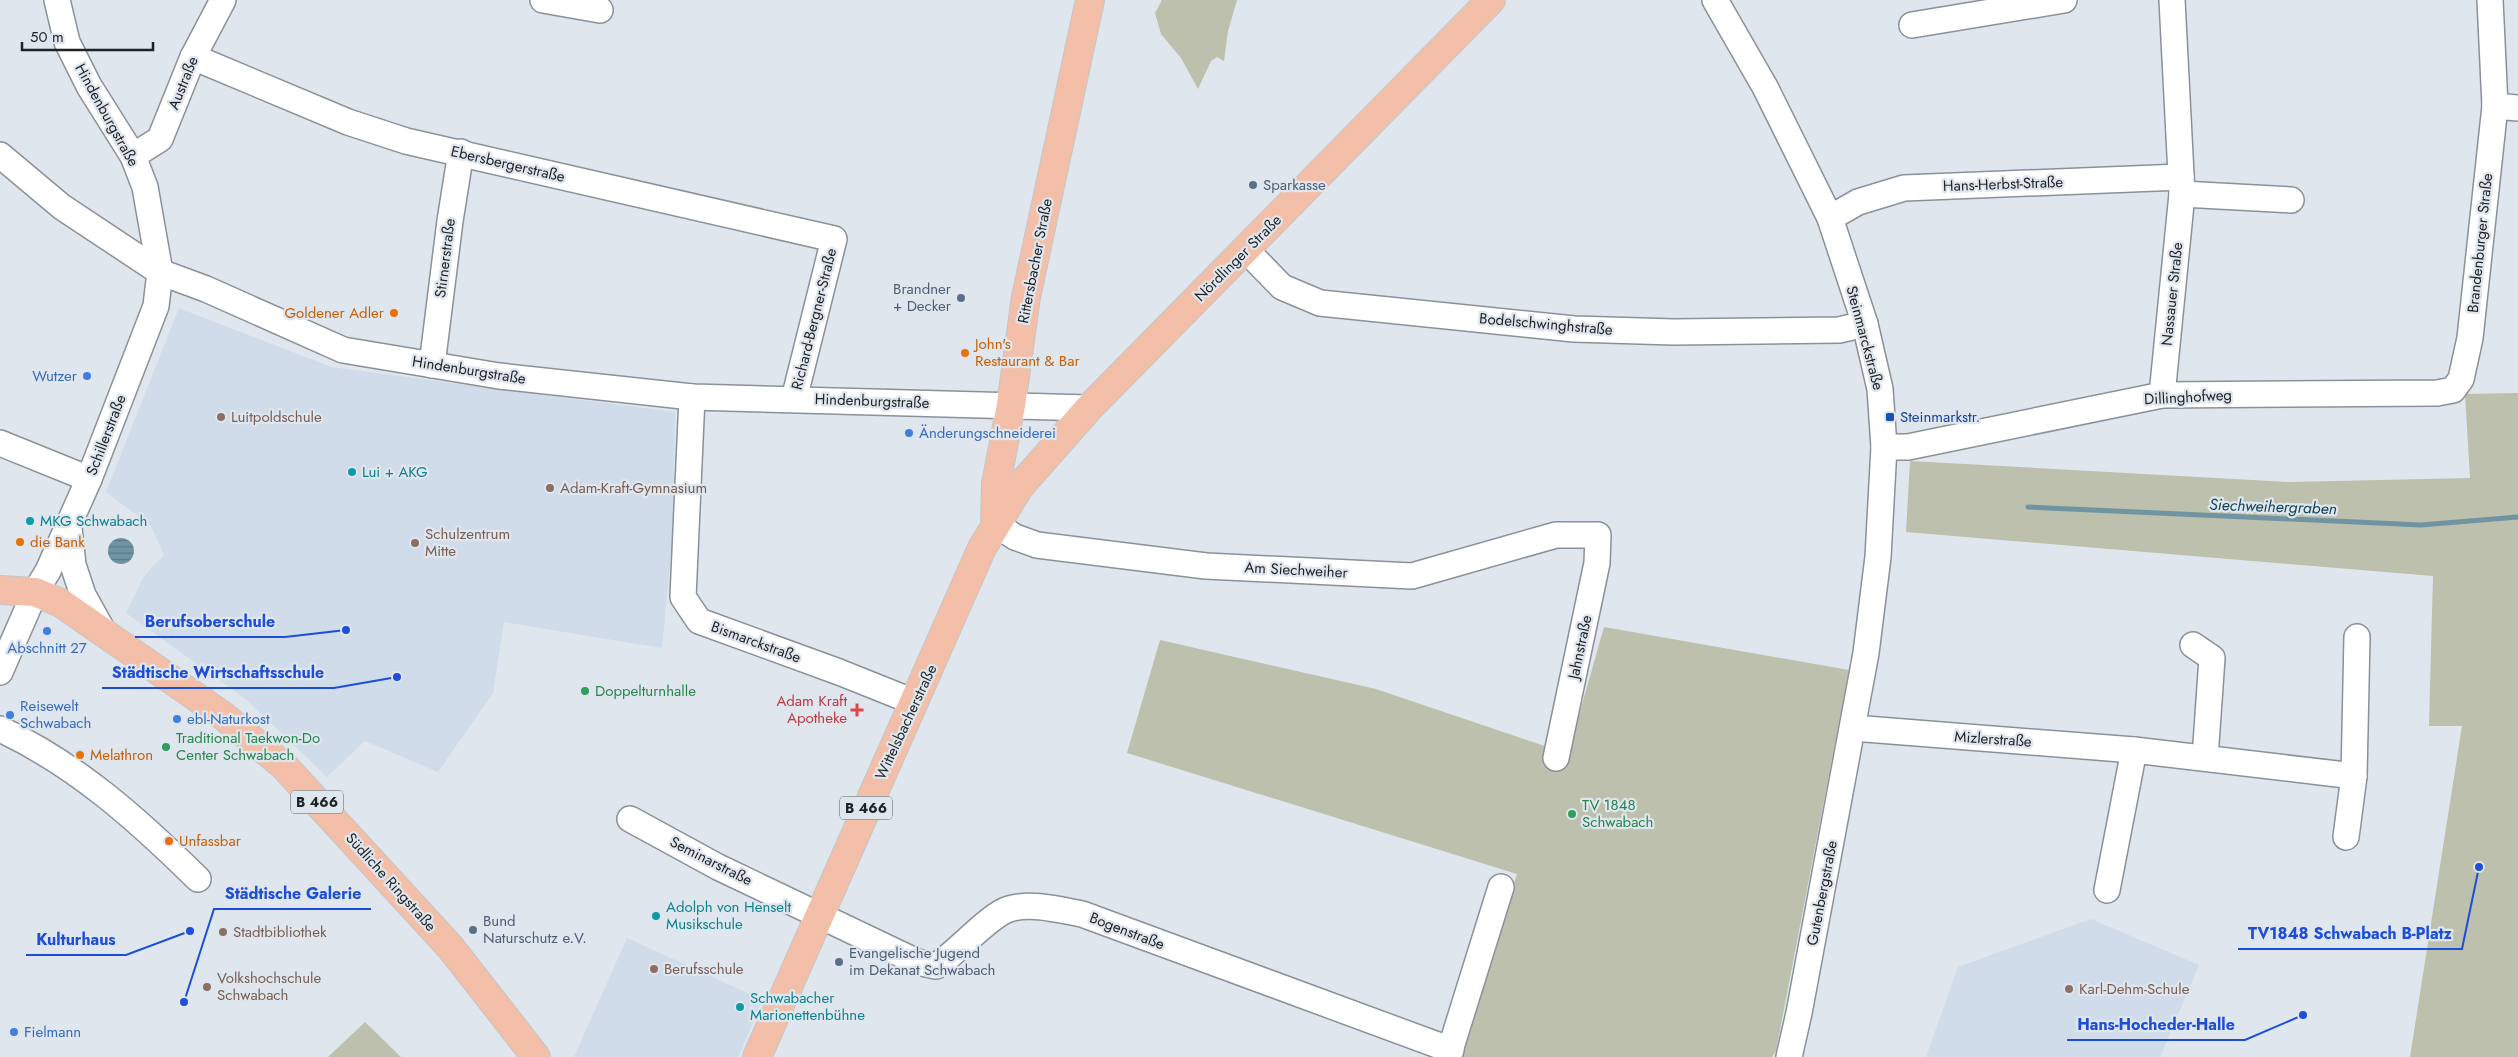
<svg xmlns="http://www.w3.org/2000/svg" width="2518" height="1057" viewBox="0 0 2518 1057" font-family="Jost,sans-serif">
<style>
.built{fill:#d0dcea}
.green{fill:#bdc0ac}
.water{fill:url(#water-rules)}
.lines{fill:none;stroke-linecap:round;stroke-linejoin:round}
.stream{stroke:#7194a2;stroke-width:5}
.minor-casing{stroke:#8b9198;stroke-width:28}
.major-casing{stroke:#c5c6c6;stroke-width:30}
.minor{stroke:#fff;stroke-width:25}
.major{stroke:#f3bfa8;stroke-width:28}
.service-dot{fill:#5c6f8a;stroke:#dfe6ee;stroke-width:2}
.food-dot{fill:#e8710a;stroke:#dfe6ee;stroke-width:2}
.shop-dot{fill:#3f7fe0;stroke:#dfe6ee;stroke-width:2}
.education-dot{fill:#8d6e63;stroke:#dfe6ee;stroke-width:2}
.transit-dot{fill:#1a4fb4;stroke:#dfe6ee;stroke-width:2}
.culture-dot{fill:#0f9aa8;stroke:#dfe6ee;stroke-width:2}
.leisure-dot{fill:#2e9e5b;stroke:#dfe6ee;stroke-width:2}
.health-dot{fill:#e0444e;stroke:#dfe6ee;stroke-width:2}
.labels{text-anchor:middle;stroke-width:4.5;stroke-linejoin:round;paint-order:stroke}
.shield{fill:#dfe6ee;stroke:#595d61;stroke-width:1}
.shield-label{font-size:14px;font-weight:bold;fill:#1f2225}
.street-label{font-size:15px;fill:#1f2225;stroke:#dfe6ee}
.service-label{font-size:15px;fill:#4e5e75;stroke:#dfe6ee;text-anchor:start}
.food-label{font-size:15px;fill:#c56008;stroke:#dfe6ee;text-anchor:start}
.shop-label{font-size:15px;fill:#366cbe;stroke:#dfe6ee;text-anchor:start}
.education-label{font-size:15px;fill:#785e54;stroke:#dfe6ee;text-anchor:start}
.transit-label{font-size:15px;fill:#164399;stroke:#dfe6ee;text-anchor:start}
.culture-label{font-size:15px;fill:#0d838f;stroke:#dfe6ee;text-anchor:start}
.leisure-label{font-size:15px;fill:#27864d;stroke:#dfe6ee;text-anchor:start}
.health-label{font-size:15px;fill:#be3a42;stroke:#dfe6ee;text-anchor:end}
.water-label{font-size:16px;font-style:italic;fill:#145;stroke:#dfe6ee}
.leader{fill:none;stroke:#1d4ed8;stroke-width:2}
.callout-dot{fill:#1d4ed8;stroke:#dfe6ee;stroke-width:2}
.callout-label{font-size:16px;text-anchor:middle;font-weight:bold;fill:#1d4ed8;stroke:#dfe6ee;stroke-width:4.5;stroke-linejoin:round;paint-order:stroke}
</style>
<defs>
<pattern id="water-rules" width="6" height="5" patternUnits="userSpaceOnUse" patternTransform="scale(1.25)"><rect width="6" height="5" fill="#7194a2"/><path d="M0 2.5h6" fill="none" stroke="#5c7884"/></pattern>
</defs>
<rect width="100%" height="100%" fill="#dfe6ee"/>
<g class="built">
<path d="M 179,308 L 331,367 L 675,412 L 673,531 L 662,648 L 504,622 L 493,693 L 438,772 L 365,741 L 327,777 L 248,701 L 126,613 L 144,576 L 164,555 L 151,526 L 106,492 Z"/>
<path d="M 2091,919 L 2199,965 L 2160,1057 L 1926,1057 L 1958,967 Z"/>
<path d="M 627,938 L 763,1000 L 738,1057 L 574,1057 Z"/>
</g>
<g class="green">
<path d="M 1162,0 L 1237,0 L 1228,31 L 1224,61 L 1217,57 L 1211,61 L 1198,89 L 1181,58 L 1161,34 L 1155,13 Z"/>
<path d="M 2518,393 L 2518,1057 L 2410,1057 L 2462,726 L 2429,726 L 2433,576 L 1906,532 L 1910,461 L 2290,482 L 2470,478 L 2465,394 Z"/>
<path d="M 1604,627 L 1849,670 L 1776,1051 L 1772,1057 L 1458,1057 L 1517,874 L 1127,753 L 1160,640 L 1376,689 L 1568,754 Z"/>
<path d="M 365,1022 L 401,1057 L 328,1057 Z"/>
</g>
<circle class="water" cx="121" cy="551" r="13"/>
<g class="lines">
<path class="stream" d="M 2028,507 L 2421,525 L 2518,517"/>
<g class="minor-casing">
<g id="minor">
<path d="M 543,0 L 600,10"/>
<path d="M 1715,0 L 1765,87 L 1830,218 L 1865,324 L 1880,389 L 1884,447 L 1878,557 L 1866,653 L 1799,1013 L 1789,1057"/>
<path d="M 1912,25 L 2064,0"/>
<path d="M 193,57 L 348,122 L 406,141 L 834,239 L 794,399"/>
<path d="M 2495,106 L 2518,108"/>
<path d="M 0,155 L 62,207 L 160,272 L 206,289 L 343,350 L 499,376 L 692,397 L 1089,408"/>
<path d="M 133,156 L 160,139 L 193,57 L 223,0"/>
<path d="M 2182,194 L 2291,200"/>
<path d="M 1830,218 L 1858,202 L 1904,188 L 2181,177"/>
<path d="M 1246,250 L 1282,287 L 1320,303 L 1574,329 L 1674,332 L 1839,330 L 1865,324"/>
<path d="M 432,365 L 450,221 L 461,152"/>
<path d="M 2162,395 L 2182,194 L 2172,0"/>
<path d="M 692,397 L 683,597 L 699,621 L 839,672 L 914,702"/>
<path d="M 0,443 L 89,479"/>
<path d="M 1884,447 L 1908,447 L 2162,395 L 2437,393 L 2453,390 L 2461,379 L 2470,338 L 2495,106 L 2490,0"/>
<path d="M 995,524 L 1015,537 L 1037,545 L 1206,566 L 1412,576 L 1556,535 L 1598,535 L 1597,563 L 1556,758"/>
<path d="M 69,528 L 73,565 L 83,595 L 104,633"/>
<path d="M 2193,645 L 2212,658 L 2205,758"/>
<path d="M 0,672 L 35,592 L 48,571 L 89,479 L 156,306 L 160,272 L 145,187 L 133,156 L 89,86 L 67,42 L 57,0"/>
<path d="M 1853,728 L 2134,750 L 2354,776"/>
<path d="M 0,729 C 77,765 138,820 198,879"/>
<path d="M 630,819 L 718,867 L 917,962 L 936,966 C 957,953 989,915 1009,909 C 1032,902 1060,910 1082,914 L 1451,1050"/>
<path d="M 2346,837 L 2354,776 L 2357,637"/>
<path d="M 2107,890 L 2134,750"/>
<path d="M 1448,1057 L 1501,887"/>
</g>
</g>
<g class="major-casing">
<g id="major">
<path d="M 995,524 L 996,484 L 1011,405 L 1026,297 L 1090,0"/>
<path d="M 0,590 L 35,592 L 61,603 L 222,715 L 284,766 L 451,948 L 536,1057"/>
<path d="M 757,1057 L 982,548 L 1020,486 L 1089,408 L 1491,0"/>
</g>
</g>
<use href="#minor" class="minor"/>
<use href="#major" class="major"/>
</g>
<g class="service-dot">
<circle cx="1253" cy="185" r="5"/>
<circle cx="961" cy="298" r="5"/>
<circle cx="473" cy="930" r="5"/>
<circle cx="839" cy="962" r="5"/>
</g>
<g class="food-dot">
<circle cx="394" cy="313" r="5"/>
<circle cx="965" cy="353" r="5"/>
<circle cx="20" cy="542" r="5"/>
<circle cx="80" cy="755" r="5"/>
<circle cx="169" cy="841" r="5"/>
</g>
<g class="shop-dot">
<circle cx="87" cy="376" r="5"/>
<circle cx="909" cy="433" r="5"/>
<circle cx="47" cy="631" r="5"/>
<circle cx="10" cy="715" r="5"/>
<circle cx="177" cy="719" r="5"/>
<circle cx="14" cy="1032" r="5"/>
</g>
<g class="education-dot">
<circle cx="221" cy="417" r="5"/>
<circle cx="550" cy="488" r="5"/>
<circle cx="415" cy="543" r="5"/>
<circle cx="223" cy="932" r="5"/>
<circle cx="654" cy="969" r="5"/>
<circle cx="207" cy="987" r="5"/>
<circle cx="2069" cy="989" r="5"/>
</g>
<rect class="transit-dot" x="1885" y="412" width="10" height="10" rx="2.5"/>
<g class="culture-dot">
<circle cx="352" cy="472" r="5"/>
<circle cx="30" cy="521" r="5"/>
<circle cx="656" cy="916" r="5"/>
<circle cx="740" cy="1007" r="5"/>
</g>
<g class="leisure-dot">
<circle cx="585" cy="691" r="5"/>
<circle cx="166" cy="747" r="5"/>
<circle cx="1572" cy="814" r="5"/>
</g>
<path class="health-dot" d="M854.5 702.5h5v5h5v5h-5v5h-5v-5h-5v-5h5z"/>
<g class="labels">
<g class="shield">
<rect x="291" y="790.5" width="52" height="23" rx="4"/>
<rect x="840" y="796.5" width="52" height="23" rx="4"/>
</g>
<g class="shield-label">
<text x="317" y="807">B 466</text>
<text x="866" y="813">B 466</text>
</g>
<g class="street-label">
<text transform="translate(183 83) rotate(-68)" y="5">Austraße</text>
<text transform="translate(107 115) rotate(61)" y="5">Hindenburgstraße</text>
<text transform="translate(508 164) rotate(13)" y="5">Ebersbergerstraße</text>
<text transform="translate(2003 184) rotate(-2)" y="5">Hans-Herbst-Straße</text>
<text transform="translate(2480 243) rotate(-84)" y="5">Brandenburger Straße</text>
<text transform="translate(445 258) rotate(-83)" y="5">Stirnerstraße</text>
<text transform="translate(1238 258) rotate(-45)" y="5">Nördlinger Straße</text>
<text transform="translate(1035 261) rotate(-79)" y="5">Rittersbacher Straße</text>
<text transform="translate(2172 294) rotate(-84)" y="5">Nassauer Straße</text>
<text transform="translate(814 319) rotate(-76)" y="5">Richard-Bergner-Straße</text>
<text transform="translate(1546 324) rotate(5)" y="5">Bodelschwinghstraße</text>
<text transform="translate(1865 338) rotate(75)" y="5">Steinmarckstraße</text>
<text transform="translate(469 370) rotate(9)" y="5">Hindenburgstraße</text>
<text transform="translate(2188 397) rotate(-3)" y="5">Dillinghofweg</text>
<text transform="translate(872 401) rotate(2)" y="5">Hindenburgstraße</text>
<text transform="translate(106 435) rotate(-69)" y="5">Schillerstraße</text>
<text transform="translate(1296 570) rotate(3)" y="5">Am Siechweiher</text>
<text transform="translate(756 642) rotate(20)" y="5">Bismarckstraße</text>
<text transform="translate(1580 647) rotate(-78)" y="5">Jahnstraße</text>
<text transform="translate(906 722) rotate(-65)" y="5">Wittelsbacherstraße</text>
<text transform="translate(1993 739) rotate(4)" y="5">Mizlerstraße</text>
<text transform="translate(711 861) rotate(27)" y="5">Seminarstraße</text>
<text transform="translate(391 882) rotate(48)" y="5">Südliche Ringstraße</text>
<text transform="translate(1822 893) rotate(-79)" y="5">Gutenbergstraße</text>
<text transform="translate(1127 931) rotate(21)" y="5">Bogenstraße</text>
</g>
<g class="service-label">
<text x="1263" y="190">Sparkasse</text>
<text x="951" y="294" text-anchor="end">Brandner<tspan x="951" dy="17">+ Decker</tspan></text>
<text x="483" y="926">Bund<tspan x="483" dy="17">Naturschutz e.V.</tspan></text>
<text x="849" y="958">Evangelische Jugend<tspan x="849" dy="17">im Dekanat Schwabach</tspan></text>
</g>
<g class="food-label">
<text x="384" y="318" text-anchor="end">Goldener Adler</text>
<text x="975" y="349">John's<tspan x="975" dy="17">Restaurant &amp; Bar</tspan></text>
<text x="30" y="547">die Bank</text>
<text x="90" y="760">Melathron</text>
<text x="179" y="846">Unfassbar</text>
</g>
<g class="shop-label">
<text x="77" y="381" text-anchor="end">Wutzer</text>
<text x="919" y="438">Änderungschneiderei</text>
<text x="47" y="653" text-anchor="middle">Abschnitt 27</text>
<text x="20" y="711">Reisewelt<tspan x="20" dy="17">Schwabach</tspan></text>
<text x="187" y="724">ebl-Naturkost</text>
<text x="24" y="1037">Fielmann</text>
</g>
<g class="education-label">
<text x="231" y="422">Luitpoldschule</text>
<text x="560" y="493">Adam-Kraft-Gymnasium</text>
<text x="425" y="539">Schulzentrum<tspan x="425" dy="17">Mitte</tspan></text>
<text x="233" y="937">Stadtbibliothek</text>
<text x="664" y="974">Berufsschule</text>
<text x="217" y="983">Volkshochschule<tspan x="217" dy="17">Schwabach</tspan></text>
<text x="2079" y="994">Karl-Dehm-Schule</text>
</g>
<g class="transit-label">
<text x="1900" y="422">Steinmarkstr.</text>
</g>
<g class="culture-label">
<text x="362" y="477">Lui + AKG</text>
<text x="40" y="526">MKG Schwabach</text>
<text x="666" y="912">Adolph von Henselt<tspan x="666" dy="17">Musikschule</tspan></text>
<text x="750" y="1003">Schwabacher<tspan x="750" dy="17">Marionettenbühne</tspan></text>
</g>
<g class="leisure-label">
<text x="595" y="696">Doppelturnhalle</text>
<text x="176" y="743">Traditional Taekwon-Do<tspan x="176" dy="17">Center Schwabach</tspan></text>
<text x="1582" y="810">TV 1848<tspan x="1582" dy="17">Schwabach</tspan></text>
</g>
<g class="health-label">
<text x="847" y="706">Adam Kraft<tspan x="847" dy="17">Apotheke</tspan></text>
</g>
<g class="water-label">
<text transform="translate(2273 506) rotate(2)" y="6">Siechweihergraben</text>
</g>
</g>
<path class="leader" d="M346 630L285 637H135M397 677L334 688H102M184 1002L214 909H371M2479 867L2462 949H2238M190 931L126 955H26M2303 1015L2245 1040H2067"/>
<g class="callout-dot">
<circle cx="346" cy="630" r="5"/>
<circle cx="397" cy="677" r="5"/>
<circle cx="184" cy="1002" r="5"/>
<circle cx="2479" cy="867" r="5"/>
<circle cx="190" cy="931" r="5"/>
<circle cx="2303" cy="1015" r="5"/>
</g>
<g class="callout-label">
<text x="210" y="627">Berufsoberschule</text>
<text x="218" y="678">Städtische Wirtschaftsschule</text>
<text x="293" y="899">Städtische Galerie</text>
<text x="2350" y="939">TV1848 Schwabach B-Platz</text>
<text x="76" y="945">Kulturhaus</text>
<text x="2156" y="1030">Hans-Hocheder-Halle</text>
</g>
<path d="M22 42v8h131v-8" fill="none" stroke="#1f2225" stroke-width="2.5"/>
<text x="30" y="42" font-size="15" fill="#1f2225" stroke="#dfe6ee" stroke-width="4" paint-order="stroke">50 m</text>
</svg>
